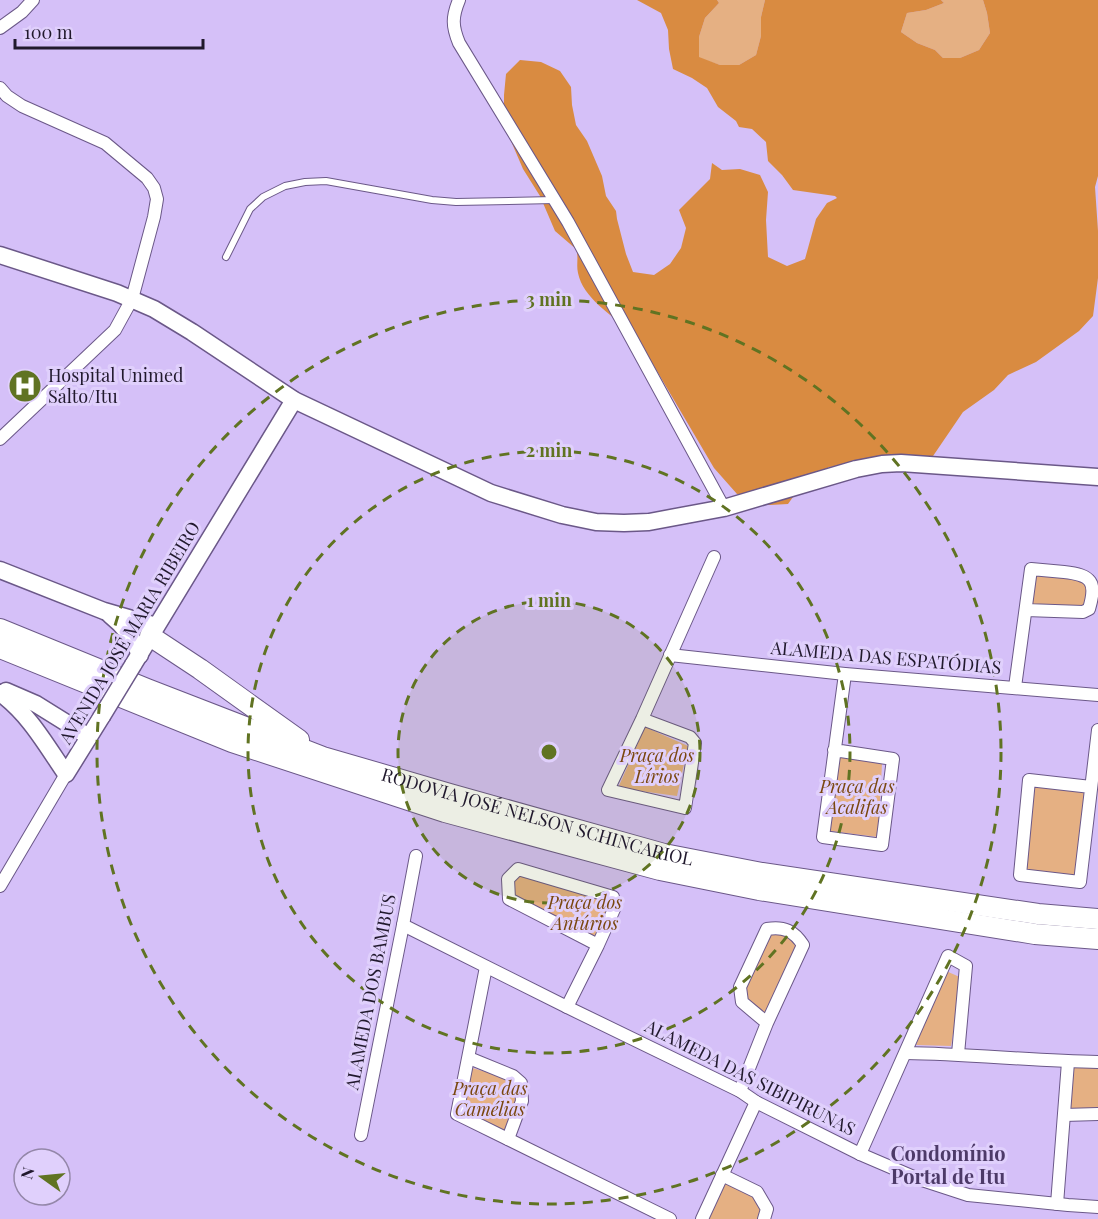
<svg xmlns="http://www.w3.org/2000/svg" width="1098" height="1219" viewBox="0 0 1098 1219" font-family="'Playfair Display',serif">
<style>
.green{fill:#e5b083}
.forest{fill:#d98b41}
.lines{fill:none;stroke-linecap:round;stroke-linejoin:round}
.service-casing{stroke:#6b5888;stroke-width:8}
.minor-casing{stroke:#6b5888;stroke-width:14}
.secondary-casing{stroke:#6b5888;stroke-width:19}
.primary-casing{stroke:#6b5888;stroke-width:22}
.service{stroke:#fff;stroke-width:6}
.minor{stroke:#fff;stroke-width:12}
.secondary{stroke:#fff;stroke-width:16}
.primary{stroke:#fff;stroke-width:20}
.secondary-bridge-casing{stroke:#6b5888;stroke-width:19;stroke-linecap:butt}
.secondary-bridge{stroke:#fff;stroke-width:16}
.ring{fill:none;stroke:#607322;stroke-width:3;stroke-dasharray:10 8}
.labels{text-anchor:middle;stroke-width:6;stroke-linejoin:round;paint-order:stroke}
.poi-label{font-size:18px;fill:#21192d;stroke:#e0d0fc;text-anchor:start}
.street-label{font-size:18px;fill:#21192d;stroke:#e0d0fc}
.park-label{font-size:18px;font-style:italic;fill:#7a470f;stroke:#e0d0fc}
.neighbourhood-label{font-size:20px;font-weight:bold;fill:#4d3a68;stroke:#e0d0fc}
.centre{fill:#607322;stroke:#e0d0fc;stroke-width:3}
.ring-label{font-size:18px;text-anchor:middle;font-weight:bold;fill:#607322;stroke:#e0d0fc;stroke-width:6;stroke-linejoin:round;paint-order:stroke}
</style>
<rect width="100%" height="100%" fill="#d5c0f8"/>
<g class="green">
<path d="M 717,0 L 765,0 L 761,17 L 761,36 L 756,55 L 739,65 L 720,65 L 699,58 L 699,37 L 705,18 L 719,3 Z"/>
<path d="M 941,0 L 983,0 L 987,13 L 990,33 L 979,50 L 960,58 L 943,58 L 935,50 L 917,43 L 901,32 L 907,13 L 926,10 L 944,3 Z"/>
<path d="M 1033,573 L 1078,577 L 1088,587 L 1087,607 L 1028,608 Z"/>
<path d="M 645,727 L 688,746 L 677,796 L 618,788 Z"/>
<path d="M 838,756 L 882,764 L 878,837 L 830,831 Z"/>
<path d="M 1033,785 L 1084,793 L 1075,877 L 1023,871 Z"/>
<path d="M 519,874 L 605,899 L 607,913 L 593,939 L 511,898 L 512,882 Z"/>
<path d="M 768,934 L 788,934 L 799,944 L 766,1017 L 745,1001 L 743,987 Z"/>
<path d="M 946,971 L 962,978 L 951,1046 L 916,1045 Z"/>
<path d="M 1073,1066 L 1098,1067 L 1098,1111 L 1070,1113 Z"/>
<path d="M 469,1067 L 507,1078 L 517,1085 L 519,1099 L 505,1135 L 459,1113 Z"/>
<path d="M 723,1176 L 756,1192 L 763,1219 L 704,1219 Z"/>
</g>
<path class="forest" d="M 637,0 L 717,0 L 719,3 L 705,18 L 699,37 L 699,57 L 720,65 L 739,65 L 756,55 L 761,36 L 761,17 L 765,0 L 941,0 L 944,3 L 926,10 L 907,13 L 901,32 L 917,43 L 935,50 L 943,58 L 960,58 L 979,50 L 990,33 L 987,13 L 983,0 L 1098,0 L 1098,176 L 1095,187 L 1098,231 L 1098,278 L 1093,316 L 1079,331 L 1036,362 L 1008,375 L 994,390 L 963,412 L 931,459 L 829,467 L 814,479 L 793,497 L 788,504 L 770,505 L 752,501 L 737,494 L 714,468 L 641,344 C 637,340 633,334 628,330 C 611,314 583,298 578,273 C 576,265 579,257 576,249 L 555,231 L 540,196 L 523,169 L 508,134 L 504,114 L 504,95 L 506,74 L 520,60 L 541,62 L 560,71 L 571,87 L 572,105 L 576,125 L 587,141 L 602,176 L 606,196 L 616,211 L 617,219 L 626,254 L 633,272 L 654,275 L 670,264 L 681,248 L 686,228 L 679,210 L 710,179 L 712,163 L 722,170 L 740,169 L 760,175 L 768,192 L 766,220 L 768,257 L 787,266 L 805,259 L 816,219 L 827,203 L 837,198 L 835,196 L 793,190 L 782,175 L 768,161 L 766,142 L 752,129 L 739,127 L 736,121 L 718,107 L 707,88 L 692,78 L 673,69 L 669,49 L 668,30 L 661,13 Z"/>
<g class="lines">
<g class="service-casing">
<path id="service" d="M 226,257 L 250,209 L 263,197 L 285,186 L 305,182 L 326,181 L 432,200 L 456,202 L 554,200"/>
</g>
<g class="minor-casing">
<g id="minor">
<path d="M 459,0 C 452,17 452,26 459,43 L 568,222 L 724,508"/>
<path d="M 0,28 L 22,12 L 33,0"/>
<path d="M 0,88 L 7,96 L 22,106 L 105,143 L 147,178 L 154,188 L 157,199 L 154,217 L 132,299 L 115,330 L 0,439"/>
<path d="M 670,655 L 845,674 L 1098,695"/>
<path d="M 1015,687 L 1031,569 C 1042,570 1053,571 1064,572 C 1092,575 1097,582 1089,609 L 1083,612 L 1026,610"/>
<path d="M 642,719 L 690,737 L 695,743 L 685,808 L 608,790 L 642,719 L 714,557"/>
<path d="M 834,750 L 893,759 L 882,845 L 823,837 L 845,674"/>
<path d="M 1091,787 L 1029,780 L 1020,875 L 1080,882 L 1098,730"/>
<path d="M 0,886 L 66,774"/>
<path d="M 403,925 L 567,1007 L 740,1091 L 756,1102 L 860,1154 L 916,1178 L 968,1195 L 1068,1205 L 1098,1207"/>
<path d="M 486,967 L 457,1114 L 670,1219"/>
<path d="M 567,1007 L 598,945 L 615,907 L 613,897 L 518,869 L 508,879 L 509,899 L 598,945"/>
<path d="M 906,1053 C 970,1054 1034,1061 1098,1062"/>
<path d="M 469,1058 L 513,1076 L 521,1083 L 522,1101 L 508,1139"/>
<path d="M 740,1091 L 767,1023 L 803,945 C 794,931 784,926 767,929 L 740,987 L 742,1002 L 767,1023"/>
<path d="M 1064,1115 L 1098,1114"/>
<path d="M 361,1135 L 403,925 L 416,856"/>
<path d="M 860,1154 L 948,956 L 966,966 L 958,1054"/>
<path d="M 722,1175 L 757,1192 L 767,1209 L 764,1219"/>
<path d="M 1057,1204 L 1068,1062"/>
<path d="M 702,1219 L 756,1102"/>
</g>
</g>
<g class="secondary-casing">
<g id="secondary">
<path d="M 0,255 L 117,293 L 154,309 L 192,332 L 294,400 L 491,493 L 562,515 L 596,522 L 624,523 L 649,522 L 724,508 L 856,469 L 882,464 L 901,463 L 1098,477"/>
<path d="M 0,570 L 104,611 L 156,626"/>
<path d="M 110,615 C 124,626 134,638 140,655"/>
<path d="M 133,665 L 294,400"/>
<path d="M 6,691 L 36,704 L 89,737"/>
<path d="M 0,693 C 29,714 46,745 66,774 L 102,716"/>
</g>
</g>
<g class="primary-casing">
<g id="primary">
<path id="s1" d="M 0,629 L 147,689 L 323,757 L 450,794 L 664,854 L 762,873 L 1038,914 L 1098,919"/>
<path d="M 150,636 L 200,669 L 299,740"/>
<path d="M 0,648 L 232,742 L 445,812 L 660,870 L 759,890 L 1035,934 L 1098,939"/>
</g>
</g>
<use href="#service" class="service"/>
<use href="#minor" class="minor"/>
<use href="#secondary" class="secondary"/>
<use href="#primary" class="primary"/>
<g class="secondary-bridge-casing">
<path id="secondary-bridge" d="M 102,716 L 133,665"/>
</g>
<use href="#secondary-bridge" class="secondary-bridge"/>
</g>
<circle cx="549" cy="752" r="151" fill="#607322" fill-opacity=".12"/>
<g class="ring">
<circle cx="549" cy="752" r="151"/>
<circle cx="549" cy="752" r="301"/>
<circle cx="549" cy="752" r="452"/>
</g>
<defs>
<g id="hospital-disc" transform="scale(1.725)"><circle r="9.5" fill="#607322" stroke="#e0d0fc"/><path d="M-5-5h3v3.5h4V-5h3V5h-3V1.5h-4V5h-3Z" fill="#fff"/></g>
</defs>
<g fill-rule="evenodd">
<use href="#hospital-disc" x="25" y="386"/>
</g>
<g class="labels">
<g class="poi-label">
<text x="48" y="382">Hospital Unimed<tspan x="48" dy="21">Salto/Itu</tspan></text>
</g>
<g class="street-label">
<text transform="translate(130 633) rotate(-59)" y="6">AVENIDA JOSÉ MARIA RIBEIRO</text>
<text transform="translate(886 658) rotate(5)" y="6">ALAMEDA DAS ESPATÓDIAS</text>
<text dy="6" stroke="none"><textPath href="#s1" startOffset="570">RODOVIA JOSÉ NELSON SCHINCARIOL</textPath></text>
<text transform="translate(371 992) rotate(-79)" y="6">ALAMEDA DOS BAMBUS</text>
<text transform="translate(750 1078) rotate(27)" y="6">ALAMEDA DAS SIBIPIRUNAS</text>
</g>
<g class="park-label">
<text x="657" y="762">Praça dos<tspan x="657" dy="21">Lírios</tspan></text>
<text x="857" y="793">Praça das<tspan x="857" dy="21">Acalifas</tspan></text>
<text x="585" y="909">Praça dos<tspan x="585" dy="21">Antúrios</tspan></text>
<text x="490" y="1095">Praça das<tspan x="490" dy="21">Camélias</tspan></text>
</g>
<g class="neighbourhood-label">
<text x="948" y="1161">Condomínio<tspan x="948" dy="23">Portal de Itu</tspan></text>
</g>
</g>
<circle cx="549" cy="752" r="9" class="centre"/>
<g class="ring-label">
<text x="549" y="306">3 min</text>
<text x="549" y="457">2 min</text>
<text x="549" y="607">1 min</text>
</g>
<g transform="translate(42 1177) rotate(285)"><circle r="28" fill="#e0d0fc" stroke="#9487a9" stroke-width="1.5"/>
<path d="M0-4.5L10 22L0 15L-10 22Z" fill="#607322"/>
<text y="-9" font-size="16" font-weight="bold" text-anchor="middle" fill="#21192d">N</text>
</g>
<path d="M15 39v9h188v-9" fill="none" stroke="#21192d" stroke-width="3"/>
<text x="24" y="39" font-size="18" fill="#21192d" stroke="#e0d0fc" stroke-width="4.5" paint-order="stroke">100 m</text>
</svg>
